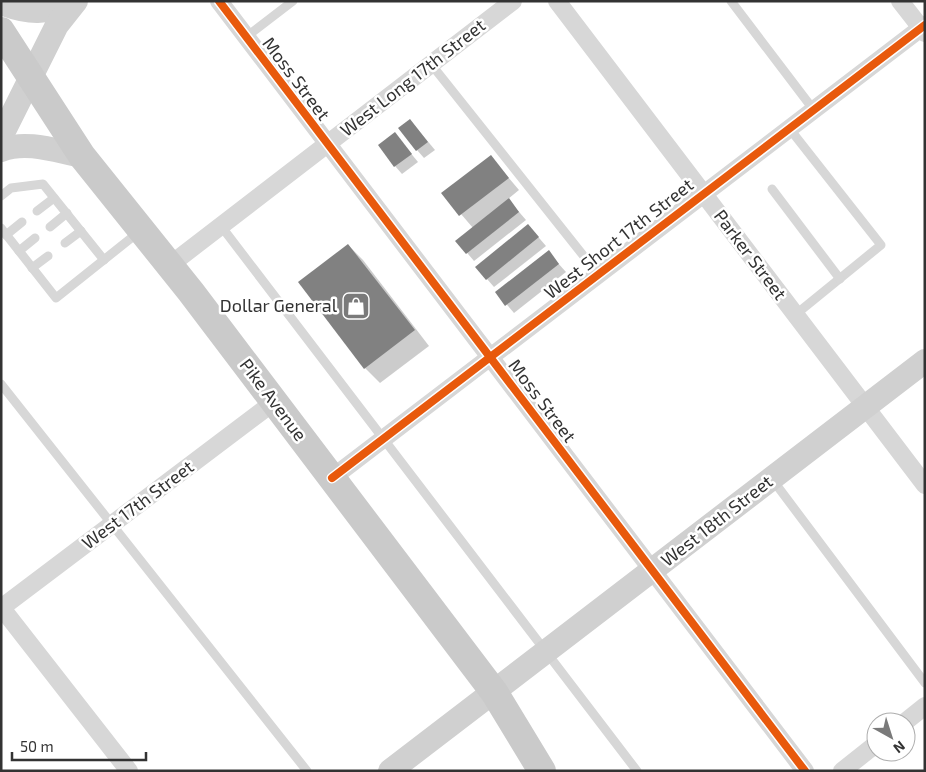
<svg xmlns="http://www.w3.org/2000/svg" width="926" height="772" viewBox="0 0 926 772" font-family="'Exo 2',sans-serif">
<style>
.shadow{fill:#0003}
.building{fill:#818181}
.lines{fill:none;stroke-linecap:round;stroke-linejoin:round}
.lane{stroke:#d7d7d7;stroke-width:9}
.street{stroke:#d7d7d7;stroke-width:18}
.secondary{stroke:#d0d0d0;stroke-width:24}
.primary{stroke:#cacaca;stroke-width:28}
.cycleway-casing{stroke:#fff;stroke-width:11}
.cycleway{stroke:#e8590c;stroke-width:8}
.labels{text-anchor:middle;stroke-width:5;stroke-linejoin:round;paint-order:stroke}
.street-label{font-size:18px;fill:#333;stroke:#fff}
.poi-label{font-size:18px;fill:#333;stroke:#fff;text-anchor:end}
</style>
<rect width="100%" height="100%" fill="#fff"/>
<g class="shadow">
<path d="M 410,120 L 435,150 L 424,158 L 417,150 Z"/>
<path d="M 395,134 L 418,162 L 402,174 L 395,166 Z"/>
<path d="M 491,157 L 519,190 L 508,199 L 526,220 L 474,261 L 457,241 L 473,228 L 443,193 Z"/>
<path d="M 528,225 L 546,246 L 494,287 L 487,279 Z"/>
<path d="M 348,245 L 363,260 L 429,346 L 380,383 L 365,368 Z"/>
<path d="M 548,252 L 566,272 L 514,313 L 496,292 Z"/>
</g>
<g class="building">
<path d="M 410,119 L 428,142 L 416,151 L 398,128 Z"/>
<path d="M 395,132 L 412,154 L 394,167 L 378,145 Z"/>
<path d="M 491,155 L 509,178 L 459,216 L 441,193 Z"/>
<path d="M 509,198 L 519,212 L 466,254 L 455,241 Z"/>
<path d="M 528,224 L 539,237 L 486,280 L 475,267 Z"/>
<path d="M 348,244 L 415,330 L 364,369 L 298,282 Z"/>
<path d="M 549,250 L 559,264 L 505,306 L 495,292 Z"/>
</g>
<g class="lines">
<g class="lane">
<path d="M 731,1 L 813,109"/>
<path d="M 246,37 L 293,1"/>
<path d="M 431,64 L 598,274"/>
<path d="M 789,128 L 881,245 L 795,315"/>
<path d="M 772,189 L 840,279"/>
<path d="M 1,196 L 11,188 L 43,184 L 104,260"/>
<path d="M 37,211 L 54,198"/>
<path d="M 221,226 L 637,771"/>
<path d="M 50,227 L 67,213"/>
<path d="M 1,228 L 56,298 L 140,231"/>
<path d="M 6,235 L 22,222"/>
<path d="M 65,243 L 81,231"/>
<path d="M 19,251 L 35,238"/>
<path d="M 32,268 L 48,256"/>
<path d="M 1,384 L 307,771"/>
<path d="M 772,479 L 925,683"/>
</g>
<g class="street">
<path d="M 219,1 L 805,771"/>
<path d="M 557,1 L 925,485"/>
<path d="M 900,1 L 925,33"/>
<path d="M 170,265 L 513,1"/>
<path d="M 332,478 L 925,25"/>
<path d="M 1,607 L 129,771"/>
<path d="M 1,608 L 274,402"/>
<path d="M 905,722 L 925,706"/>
<path d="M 842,771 L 876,744"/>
</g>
<g class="secondary">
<path d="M 1,3 C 30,14 46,14 74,1"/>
<path d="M 1,137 L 57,25 L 76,1"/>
<path d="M 1,150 C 27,140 56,151 82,156"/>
<path d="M 390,771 L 925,361"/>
</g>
<path class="primary" d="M 1,31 L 82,156 L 191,292 L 472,663 L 494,692 L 542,771"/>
<g class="cycleway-casing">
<g id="cycleway">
<path d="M 219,1 L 805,771"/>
<path d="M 332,478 L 925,25"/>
</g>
</g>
<use href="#cycleway" class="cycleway"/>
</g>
<defs>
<g id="shop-square" transform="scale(1.4375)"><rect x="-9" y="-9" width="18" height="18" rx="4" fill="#7a7a7a" stroke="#fff"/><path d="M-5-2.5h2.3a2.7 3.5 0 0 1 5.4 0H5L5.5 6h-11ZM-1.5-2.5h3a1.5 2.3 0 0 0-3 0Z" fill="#fff"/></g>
</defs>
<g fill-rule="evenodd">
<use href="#shop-square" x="356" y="306"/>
</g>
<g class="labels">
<g class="street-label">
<text transform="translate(413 78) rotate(-38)" y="6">West Long 17th Street</text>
<text transform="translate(296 79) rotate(53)" y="6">Moss Street</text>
<text transform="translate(619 239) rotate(-38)" y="6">West Short 17th Street</text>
<text transform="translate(750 255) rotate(53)" y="6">Parker Street</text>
<text transform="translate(273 400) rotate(53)" y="6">Pike Avenue</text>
<text transform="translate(542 401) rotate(53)" y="6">Moss Street</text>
<text transform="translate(138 505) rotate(-37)" y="6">West 17th Street</text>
<text transform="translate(717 521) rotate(-38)" y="6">West 18th Street</text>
</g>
<g class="poi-label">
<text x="337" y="312">Dollar General</text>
</g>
</g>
<rect width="926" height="772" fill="none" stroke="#333333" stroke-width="5"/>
<g transform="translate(891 737) rotate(141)"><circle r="24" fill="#ffffff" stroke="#adadad"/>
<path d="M0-4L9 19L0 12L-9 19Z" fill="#7a7a7a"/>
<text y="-8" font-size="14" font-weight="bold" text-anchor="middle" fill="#333333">N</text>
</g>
<path d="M12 752v8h134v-8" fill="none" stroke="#333333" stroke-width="2.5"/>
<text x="20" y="752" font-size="15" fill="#333333" stroke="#ffffff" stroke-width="4" paint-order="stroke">50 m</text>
</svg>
